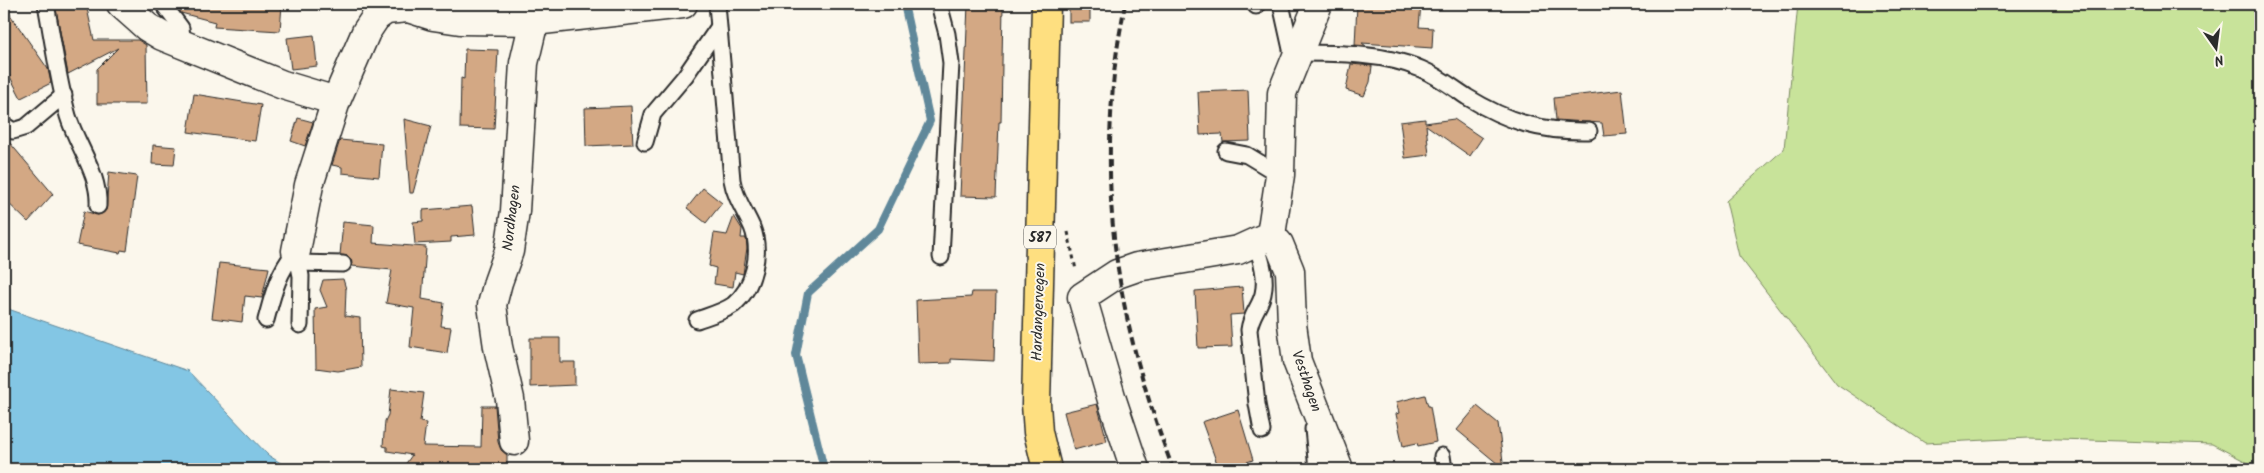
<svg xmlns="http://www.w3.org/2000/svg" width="2264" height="473" viewBox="0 0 2264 473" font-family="Kalam,sans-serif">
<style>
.green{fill:#c8e39a;stroke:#7a8762}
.water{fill:#83c6e4;stroke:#60889a}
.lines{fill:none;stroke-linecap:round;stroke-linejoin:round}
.stream{stroke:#60889a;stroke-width:8}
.building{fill:#d3a884;stroke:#2b2b2b}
.lane-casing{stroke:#2b2b2b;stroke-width:19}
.street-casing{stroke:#2b2b2b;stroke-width:31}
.primary-casing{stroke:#2b2b2b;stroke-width:31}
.path{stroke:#2b2b2b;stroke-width:3;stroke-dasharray:4 4;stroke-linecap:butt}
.lane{stroke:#fbf7ec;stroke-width:15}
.street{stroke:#fbf7ec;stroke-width:28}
.primary{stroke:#fedf80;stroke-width:28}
.rail{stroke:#2b2b2b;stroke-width:4;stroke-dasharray:8 4;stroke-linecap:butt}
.labels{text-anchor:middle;stroke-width:4;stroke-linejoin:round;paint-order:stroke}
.shield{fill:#fbf7ec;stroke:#696865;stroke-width:1}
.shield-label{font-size:14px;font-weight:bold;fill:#2b2b2b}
.street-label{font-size:15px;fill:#2b2b2b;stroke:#fbf7ec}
</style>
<rect width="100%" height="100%" fill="#fbf7ec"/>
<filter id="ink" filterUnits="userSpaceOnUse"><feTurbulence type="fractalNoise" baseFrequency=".02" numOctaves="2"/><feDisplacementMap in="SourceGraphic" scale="10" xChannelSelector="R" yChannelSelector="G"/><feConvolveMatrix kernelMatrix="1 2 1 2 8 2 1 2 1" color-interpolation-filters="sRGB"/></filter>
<g filter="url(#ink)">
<path class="green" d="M 1798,4 L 2260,4 L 2260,469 L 2212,444 L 2028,438 L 1925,443 L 1837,384 L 1739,256 L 1726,201 L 1784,149 Z"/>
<g class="water">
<path d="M 4,304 L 11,310 L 188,371 L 268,455 L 290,469 L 4,469 Z"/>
<path d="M 927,466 L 931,469 L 863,469 Z"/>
</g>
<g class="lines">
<path class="stream" d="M 824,469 L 796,355 L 808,293 L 878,229 L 930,121 L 904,4"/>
</g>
<g class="building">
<path d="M 55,4 L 86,4 L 94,40 L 138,40 L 146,45 L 147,104 L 97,104 L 97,69 L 118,48 L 68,74 Z"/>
<path d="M 175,4 L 282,4 L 280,31 L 214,27 L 215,22 L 181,13 Z"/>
<path d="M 968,4 L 1003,4 L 1001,122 L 999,122 L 996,197 L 960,196 Z"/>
<rect x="1069" y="4" width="21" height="18"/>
<path d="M 1357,4 L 1421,4 L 1419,27 L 1433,28 L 1432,48 L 1362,43 L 1366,46 L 1355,45 Z"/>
<path d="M 4,6 L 48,69 L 51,83 L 21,98 L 4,65 Z"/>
<path d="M 314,35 L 317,66 L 291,69 L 287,38 Z"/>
<path d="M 465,49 L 498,50 L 494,129 L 460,128 L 461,78 L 464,79 Z"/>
<path d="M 1351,64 L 1372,66 L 1370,82 L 1364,96 L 1346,90 Z"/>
<path d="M 1248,90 L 1250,141 L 1223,142 L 1222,134 L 1200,135 L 1198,92 Z"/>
<path d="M 1622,90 L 1627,134 L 1604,136 L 1602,123 L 1556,120 L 1554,98 Z"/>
<path d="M 194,94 L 261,105 L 255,141 L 188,132 Z"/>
<path d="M 631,106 L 633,144 L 586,146 L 585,108 Z"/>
<path d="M 298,118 L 313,122 L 305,146 L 291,141 Z"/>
<path d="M 404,119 L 431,126 L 413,193 L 410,193 Z"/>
<path d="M 1425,119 L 1425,123 L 1454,119 L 1482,138 L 1470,156 L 1426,125 L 1429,155 L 1405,158 L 1400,122 Z"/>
<path d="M 4,136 L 53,194 L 28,222 L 4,199 Z"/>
<path d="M 340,140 L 382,144 L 379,177 L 342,173 L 342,167 L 332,165 Z"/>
<path d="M 153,145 L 176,147 L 174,165 L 152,164 Z"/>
<path d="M 109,172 L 137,176 L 127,251 L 121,250 L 120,253 L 77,245 L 84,211 L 98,215 L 106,210 Z"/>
<path d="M 703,188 L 722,203 L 706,223 L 687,208 Z"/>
<path d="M 472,206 L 475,235 L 451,237 L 451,242 L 415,244 L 413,222 L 423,221 L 423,210 Z"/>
<path d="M 734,216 L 742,229 L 741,238 L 746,238 L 747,248 L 743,274 L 735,272 L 733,287 L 714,284 L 716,268 L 709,266 L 714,233 L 727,235 Z"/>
<path d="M 343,222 L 374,225 L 373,243 L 426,247 L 422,299 L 444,303 L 441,326 L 451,327 L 447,353 L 410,347 L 414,308 L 386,303 L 392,270 L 352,266 L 351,260 L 348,256 L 340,255 Z"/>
<path d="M 219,263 L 269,268 L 262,298 L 245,296 L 242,322 L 212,318 Z"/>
<path d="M 343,279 L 346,289 L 345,316 L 360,318 L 361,367 L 338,371 L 316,368 L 315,309 L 327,307 L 320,290 L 323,280 Z"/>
<path d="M 1242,287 L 1244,314 L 1230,315 L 1232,347 L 1198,348 L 1195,291 Z"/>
<path d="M 972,292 L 996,292 L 994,361 L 951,359 L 951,363 L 918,364 L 916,300 L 971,297 Z"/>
<path d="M 530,338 L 560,338 L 560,362 L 575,362 L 575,385 L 530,387 Z"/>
<path d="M 391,389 L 424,393 L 420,422 L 426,423 L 423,446 L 481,447 L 482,406 L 495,406 L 498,442 L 501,450 L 507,455 L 507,469 L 402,469 L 412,455 L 387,451 L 387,447 L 383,446 L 385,421 L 388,415 Z"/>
<path d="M 1425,395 L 1428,406 L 1430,406 L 1436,442 L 1418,446 L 1417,443 L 1403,446 L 1396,414 L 1399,413 L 1396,402 Z"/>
<path d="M 1097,404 L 1107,441 L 1074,450 L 1064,412 Z"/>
<path d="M 1477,406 L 1498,423 L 1504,469 L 1457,430 Z"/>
<path d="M 1238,410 L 1253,460 L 1226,469 L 1219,469 L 1202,422 Z"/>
</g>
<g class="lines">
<g class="lane-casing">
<g id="lane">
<path d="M 46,4 C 53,41 58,80 68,116 C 77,146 100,174 98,206"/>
<path d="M 163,4 L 181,28 L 183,45"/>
<path d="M 939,4 L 947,34 L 951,63 L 941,257"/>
<path d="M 1281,4 L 1293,58"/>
<path d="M 1256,6 L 1256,4"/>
<path d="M 1297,53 C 1337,53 1384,53 1421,69 C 1438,76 1452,87 1467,97 C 1508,122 1541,132 1589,131"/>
<path d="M 4,125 L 13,131 L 26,127 L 64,95"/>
<path d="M 645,142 L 653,114 L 685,76 L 718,28"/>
<path d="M 1226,151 L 1247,155 L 1280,175"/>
<path d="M 1256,243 C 1261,259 1267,277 1263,294 C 1260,307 1251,314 1249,330 L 1257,404 L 1262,431"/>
<path d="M 298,263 L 343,264"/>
<path d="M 266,320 C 273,294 278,272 296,251 L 301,276 L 300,325"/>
<path d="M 697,320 C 708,316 723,312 733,305 C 754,288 762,252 752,227 C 745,211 735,198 732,180 L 717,4"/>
<path d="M 1313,429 L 1317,469"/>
<path d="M 1442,456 L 1444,469"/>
</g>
</g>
<g class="street-casing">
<g id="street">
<path d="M 121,4 L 147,27 L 162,36 L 283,85 L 336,101"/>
<path d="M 1271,235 L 1279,244 L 1290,271 L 1292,324 L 1297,361 L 1339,469"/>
<path d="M 296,251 L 309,185 L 336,101 L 366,32 L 376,17 L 386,10 L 408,8 L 433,16 L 460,20 L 534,21 L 683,4"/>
<path d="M 514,441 L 510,399 L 498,347 L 492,305 L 498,282 L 509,251 L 515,211 L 524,63 L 534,21"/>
<path d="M 1135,469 L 1112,400 L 1082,297 L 1117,274 L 1137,267 L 1238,250 L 1271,235 L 1280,175 L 1282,93 L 1318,4"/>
</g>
</g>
<g class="primary-casing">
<path id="primary" d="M 1046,4 L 1036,404 L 1038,432 L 1047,469"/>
</g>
<path class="path" d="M 1068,232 L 1076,270"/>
<use href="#lane" class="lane"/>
<use href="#street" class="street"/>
<use href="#primary" class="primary"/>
<path class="rail" d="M 1125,4 C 1121,27 1116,51 1114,75 C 1100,220 1122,334 1173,469"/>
</g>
</g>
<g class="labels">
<rect class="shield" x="1024" y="225.5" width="32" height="23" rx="4"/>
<g class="shield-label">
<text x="1040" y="242">587</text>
</g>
<g class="street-label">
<text transform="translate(511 218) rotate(-83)" y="5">Nordhagen</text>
<text transform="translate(1038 312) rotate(-88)" y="5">Hardangervegen</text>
<text transform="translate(1307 381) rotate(71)" y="5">Vesthagen</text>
</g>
</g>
<rect width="2264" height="473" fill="none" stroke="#fbf7ec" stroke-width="20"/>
<rect x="10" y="10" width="2244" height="453" fill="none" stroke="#2b2b2b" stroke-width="2" filter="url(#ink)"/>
<g transform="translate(2216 48) rotate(166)" stroke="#fbf7ec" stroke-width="4" paint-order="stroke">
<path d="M0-4L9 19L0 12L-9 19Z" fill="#2b2b2b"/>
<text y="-8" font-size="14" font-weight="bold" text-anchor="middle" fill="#2b2b2b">N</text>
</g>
</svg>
